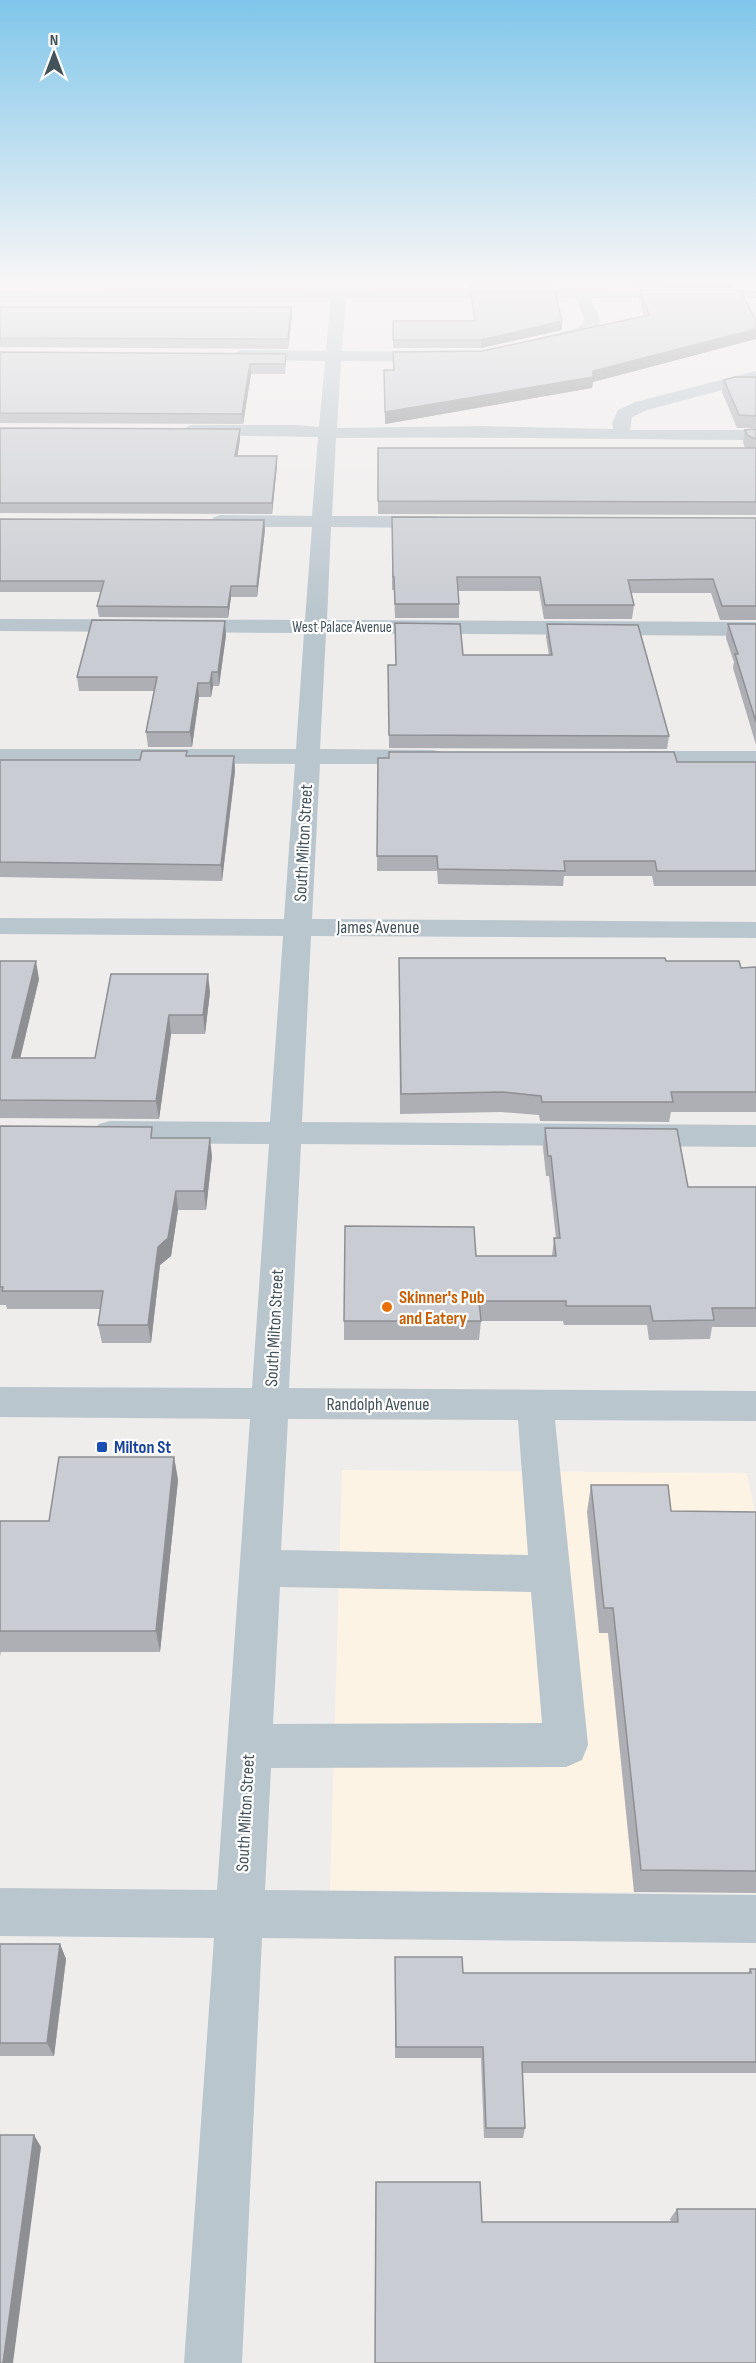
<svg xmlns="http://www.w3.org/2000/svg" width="756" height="2363" viewBox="0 0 756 2363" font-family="'Sofia Sans Condensed',sans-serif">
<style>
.commercial{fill:#fcf3e4}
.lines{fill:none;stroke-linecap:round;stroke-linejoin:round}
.minor{fill:#bac6cd;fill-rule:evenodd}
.wall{fill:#adafb5}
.shaded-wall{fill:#8d8f93}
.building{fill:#c9ccd2;stroke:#8d8f93;stroke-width:1.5}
.food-dot{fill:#e8710a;stroke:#fff;stroke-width:2}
.transit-dot{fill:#1a4fb4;stroke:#fff;stroke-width:2}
.labels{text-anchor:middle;stroke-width:4.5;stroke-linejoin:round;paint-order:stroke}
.far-street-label{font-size:15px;fill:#44525a;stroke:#fff}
.street-label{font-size:18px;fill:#44525a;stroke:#fff}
.food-label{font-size:18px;font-weight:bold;fill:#c56008;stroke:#fff;text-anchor:start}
.transit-label{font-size:18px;font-weight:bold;fill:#164399;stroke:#fff;text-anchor:start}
</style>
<rect width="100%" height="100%" fill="#efecec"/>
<path class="commercial" d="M 342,1470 L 747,1473 L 756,1519 L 756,1893 L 330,1890 Z"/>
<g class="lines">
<g class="minor">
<path d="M 339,289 L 756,290 L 756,298 L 590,298 L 601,322 C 588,339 564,341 544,346 L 538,344 L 536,341 L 538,338 L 578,328 L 585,321 L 575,298 L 346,298 L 342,351 L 437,352 L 445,357 L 437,362 L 341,361 L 337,428 L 478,426 L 613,429 L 612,423 L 618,410 L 635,402 L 756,371 L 756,381 L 647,410 L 632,417 L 630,430 L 756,430 L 756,440 C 616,440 476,436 336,438 L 332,516 L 436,516 L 443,518 L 446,522 L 443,526 L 436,528 L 331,527 L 327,620 L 756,622 L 756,636 L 326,633 L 320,749 L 433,750 L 442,752 L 445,757 L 442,762 L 433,764 L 320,764 L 312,919 L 756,922 L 756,938 L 311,936 L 302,1122 L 756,1125 L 756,1147 L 301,1144 L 289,1388 L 756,1391 L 756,1421 L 555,1420 L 588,1745 L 582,1760 L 566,1767 L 271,1768 L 265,1890 L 756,1895 L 756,1943 L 262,1938 L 242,2363 L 184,2363 L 214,1938 L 0,1936 L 0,1888 L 217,1890 L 250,1419 L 0,1417 L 0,1387 L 252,1388 L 269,1144 L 110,1143 L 99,1140 L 94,1132 L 99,1124 L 110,1121 L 270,1122 L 283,936 L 0,934 L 0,918 L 284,919 L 295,764 L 0,763 L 0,749 L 296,749 L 304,633 L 0,631 L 0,619 L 305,620 L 312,527 L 221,527 L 214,525 L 211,521 L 214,517 L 221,515 L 312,516 L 318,437 L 194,435 L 188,434 L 185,430 L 188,426 L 194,425 L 296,425 L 319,427 L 325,361 L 240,360 L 232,355 L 240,350 L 326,351 L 331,298 L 0,298 L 0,290 ZM 288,1419 L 518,1420 L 528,1555 L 281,1550 ZM 280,1587 L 531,1592 L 542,1723 L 273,1724 Z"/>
<path d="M 632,751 L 756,751 L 756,765 L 632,765 L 623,763 L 620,758 L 623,753 Z"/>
</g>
</g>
<g class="wall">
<rect x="469" y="281" width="83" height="6"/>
<path d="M 632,281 L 734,281 L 733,288 L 634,287 Z"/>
<path d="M 640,290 L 756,321 L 756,339 L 593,382 L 592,388 L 385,424 L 384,370 L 393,370 L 644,316 L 639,300 Z"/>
<path d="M 471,292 L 562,330 L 481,348 L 393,348 L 393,321 L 474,321 L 471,300 Z"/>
<path d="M 0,307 L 291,307 L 292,316 L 288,349 L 0,347 Z"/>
<path d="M 0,352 L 286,363 L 285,374 L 251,374 L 243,424 L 0,423 Z"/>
<path d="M 756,377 L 756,428 L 737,428 L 722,392 L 724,380 Z"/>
<path d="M 0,428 L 240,439 L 237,456 L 277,466 L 272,514 L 0,513 Z"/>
<path d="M 756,429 L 756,515 L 378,514 L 378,448 L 745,448 L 743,442 L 745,430 Z"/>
<path d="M 392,517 L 756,518 L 756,620 L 720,620 L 711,593 L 631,593 L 634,605 L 632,619 L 544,619 L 539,591 L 458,591 L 459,604 L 459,618 L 395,618 L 394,590 L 392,590 Z"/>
<path d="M 0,519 L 264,520 L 265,530 L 257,597 L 231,597 L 228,618 L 99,617 L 97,606 L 101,592 L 0,592 Z"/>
<path d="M 547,624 L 669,736 L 667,749 L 389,748 L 388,665 L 395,665 L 463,655 L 549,655 L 546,637 Z"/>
<path d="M 728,624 L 756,624 L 756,745 L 733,668 L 734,662 L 726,638 Z"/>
<path d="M 226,635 L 219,686 L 213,686 L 211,697 L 199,697 L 192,747 L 148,747 L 146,732 L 154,691 L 79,691 L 77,677 Z"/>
<path d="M 187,756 L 234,756 L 235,771 L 222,881 L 0,877 L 0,760 L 140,760 Z"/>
<path d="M 378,758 L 677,762 L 756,762 L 756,886 L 654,886 L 652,876 L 564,876 L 563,886 L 438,884 L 437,871 L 377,871 Z"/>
<path d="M 399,958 L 666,961 L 741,968 L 756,967 L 756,1112 L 671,1112 L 669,1122 L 540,1121 L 539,1115 L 501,1112 L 400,1114 Z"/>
<path d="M 0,961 L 39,979 L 20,1058 L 95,1058 L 210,992 L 205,1034 L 171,1034 L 159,1119 L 0,1118 Z"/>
<path d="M 0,1126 L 154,1138 L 212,1156 L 206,1210 L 178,1210 L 171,1256 L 160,1265 L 151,1343 L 102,1343 L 98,1325 L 101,1309 L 7,1309 L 6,1305 L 0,1305 Z"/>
<path d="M 545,1128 L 688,1187 L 756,1187 L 756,1327 L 712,1327 L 710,1339 L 649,1340 L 647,1325 L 564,1325 L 563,1321 L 481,1321 L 479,1340 L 344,1340 L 344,1321 L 476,1256 L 552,1256 L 554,1238 L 556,1238 L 549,1176 L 546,1176 L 543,1148 Z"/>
<path d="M 174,1457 L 178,1480 L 160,1652 L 1,1652 L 0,1656 L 0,1521 L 49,1521 Z"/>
<path d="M 591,1485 L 671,1511 L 756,1512 L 756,1893 L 634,1892 L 608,1633 L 599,1633 L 587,1512 Z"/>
<path d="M 0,1944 L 60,1944 L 66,1959 L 54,2056 L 0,2056 Z"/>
<path d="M 395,1969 L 463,1973 L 748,1973 L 750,1969 L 756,1969 L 756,2073 L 522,2073 L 525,2128 L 523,2138 L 484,2138 L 481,2058 L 395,2058 Z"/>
<path d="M 677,2209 L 756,2363 L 482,2222 L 671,2222 L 670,2219 Z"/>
</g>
<g class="shaded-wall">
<path d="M 291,307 L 292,316 L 288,349 L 288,339 Z"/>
<path d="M 562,321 L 562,330 L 481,348 L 481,340 Z"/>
<path d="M 756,329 L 756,339 L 593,382 L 592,388 L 385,424 L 385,412 Z"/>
<path d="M 250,364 L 251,374 L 243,424 L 242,414 Z"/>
<path d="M 240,429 L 240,439 L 236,466 L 235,456 Z"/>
<path d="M 277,456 L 277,466 L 272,514 L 272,503 Z"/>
<path d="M 264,520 L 265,530 L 257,597 L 257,586 Z"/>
<path d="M 231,586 L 231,597 L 228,618 L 228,607 Z"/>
<path d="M 225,621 L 226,635 L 219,686 L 218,672 Z"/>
<path d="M 212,672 L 213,686 L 211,697 L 210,683 Z"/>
<path d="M 198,683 L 199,697 L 192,747 L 190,732 Z"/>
<path d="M 234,756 L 235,771 L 222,881 L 221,865 Z"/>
<path d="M 36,961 L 39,979 L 16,1076 L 12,1058 Z"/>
<path d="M 208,974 L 210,992 L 205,1034 L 203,1015 Z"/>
<path d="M 169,1015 L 171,1034 L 159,1119 L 156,1101 Z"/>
<path d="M 210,1138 L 212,1156 L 206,1210 L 204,1191 Z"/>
<path d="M 176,1191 L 178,1210 L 171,1256 L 160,1265 L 151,1343 L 148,1325 L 158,1247 Z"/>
<path d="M 174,1457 L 178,1480 L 160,1652 L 156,1631 Z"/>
<path d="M 60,1944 L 66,1959 L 54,2056 L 47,2043 Z"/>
<path d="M 34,2135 L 41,2147 L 13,2363 L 3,2363 Z"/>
</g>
<g class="building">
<path d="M 640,290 L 740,290 L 756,321 L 756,329 L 593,371 L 593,377 L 385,412 L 384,370 L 394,370 L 393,352 L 482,351 L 649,315 Z"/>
<path d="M 471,292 L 555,292 L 562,321 L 481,340 L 393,340 L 393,321 L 475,321 Z"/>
<path d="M 0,307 L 291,307 L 288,339 L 0,338 Z"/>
<path d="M 0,352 L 286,354 L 285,364 L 250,364 L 242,414 L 0,413 Z"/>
<path d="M 735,377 L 756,377 L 756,416 L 739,415 L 724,380 Z"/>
<path d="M 0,428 L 240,429 L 235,456 L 277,456 L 272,503 L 0,503 Z"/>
<path d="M 756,429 L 756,439 L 747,435 L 745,430 Z"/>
<path d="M 378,448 L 756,448 L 756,502 L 378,501 Z"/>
<path d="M 392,517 L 756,518 L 756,606 L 722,606 L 713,579 L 628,580 L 634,605 L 545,605 L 540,577 L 457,577 L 459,604 L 395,604 L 394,577 L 393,577 Z"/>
<path d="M 0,519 L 264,520 L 257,586 L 231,586 L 228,607 L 97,606 L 104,581 L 0,581 Z"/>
<path d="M 92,620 L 225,621 L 218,672 L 212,672 L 210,683 L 198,683 L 190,732 L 146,732 L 157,677 L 77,677 Z"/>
<path d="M 395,623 L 460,624 L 463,655 L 552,655 L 547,624 L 638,625 L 669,736 L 389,735 L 388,665 L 396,665 Z"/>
<path d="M 728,624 L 756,624 L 756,722 L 735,654 L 738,654 Z"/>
<path d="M 142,751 L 187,751 L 186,756 L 234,756 L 221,865 L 0,862 L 0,760 L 140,760 Z"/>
<path d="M 389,752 L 674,752 L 677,762 L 756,762 L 756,871 L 657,871 L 655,861 L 564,861 L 565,871 L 438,869 L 437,856 L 377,856 L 378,758 L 389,758 Z"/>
<path d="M 399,958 L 665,958 L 666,961 L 739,961 L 741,968 L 756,967 L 756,1092 L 671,1092 L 673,1102 L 542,1102 L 541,1096 L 503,1092 L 401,1094 Z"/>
<path d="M 0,961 L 36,961 L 12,1058 L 95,1058 L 111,974 L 208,974 L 203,1015 L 169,1015 L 156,1101 L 0,1100 Z"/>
<path d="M 0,1126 L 152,1127 L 151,1138 L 210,1138 L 204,1191 L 176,1191 L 168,1238 L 158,1247 L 148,1325 L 98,1325 L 103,1291 L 2,1291 L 3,1287 L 0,1287 Z"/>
<path d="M 545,1128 L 677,1129 L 688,1187 L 756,1187 L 756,1308 L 712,1308 L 714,1320 L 653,1321 L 650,1306 L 566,1306 L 566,1301 L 479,1301 L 481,1321 L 344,1321 L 345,1226 L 474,1227 L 476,1256 L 556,1256 L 554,1238 L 560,1238 L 551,1156 L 548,1156 Z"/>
<path d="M 59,1457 L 174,1457 L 156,1631 L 0,1631 L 0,1521 L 49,1521 Z"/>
<path d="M 591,1485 L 668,1485 L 671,1511 L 756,1512 L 756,1871 L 641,1870 L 613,1608 L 604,1608 Z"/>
<path d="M 0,1944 L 60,1944 L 47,2043 L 0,2043 Z"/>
<path d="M 395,1957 L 462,1957 L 463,1973 L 751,1973 L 750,1969 L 756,1969 L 756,2062 L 522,2062 L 525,2128 L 486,2128 L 483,2047 L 396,2047 Z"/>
<path d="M 0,2135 L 34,2135 L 3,2363 L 0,2363 Z"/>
<path d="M 376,2182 L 480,2182 L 482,2222 L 678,2222 L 677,2209 L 756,2209 L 756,2363 L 375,2363 Z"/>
</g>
<linearGradient id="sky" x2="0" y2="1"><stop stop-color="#80c6ea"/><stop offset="0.46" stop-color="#f8f6f6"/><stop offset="1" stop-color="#f8f6f6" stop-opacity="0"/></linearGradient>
<rect width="756" height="612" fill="url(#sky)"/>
<circle class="food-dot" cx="387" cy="1307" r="6"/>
<rect class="transit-dot" x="96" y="1441" width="12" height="12" rx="3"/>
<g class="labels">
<g class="far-street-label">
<text x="342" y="632">West Palace Avenue</text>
</g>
<g class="street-label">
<text transform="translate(303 843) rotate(-87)" y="6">South Milton Street</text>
<text x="378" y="933">James Avenue</text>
<text transform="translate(274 1328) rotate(-87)" y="6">South Milton Street</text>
<text x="378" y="1410">Randolph Avenue</text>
<text transform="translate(245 1813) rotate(-87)" y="6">South Milton Street</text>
</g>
<g class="food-label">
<text x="399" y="1303">Skinner's Pub<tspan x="399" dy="21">and Eatery</tspan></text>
</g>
<g class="transit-label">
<text x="114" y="1453">Milton St</text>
</g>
</g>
<g transform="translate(54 54)" stroke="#ffffff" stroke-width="4.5" paint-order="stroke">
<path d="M0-4.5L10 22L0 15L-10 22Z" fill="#44525a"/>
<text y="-9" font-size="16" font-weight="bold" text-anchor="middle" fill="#44525a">N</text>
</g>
</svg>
